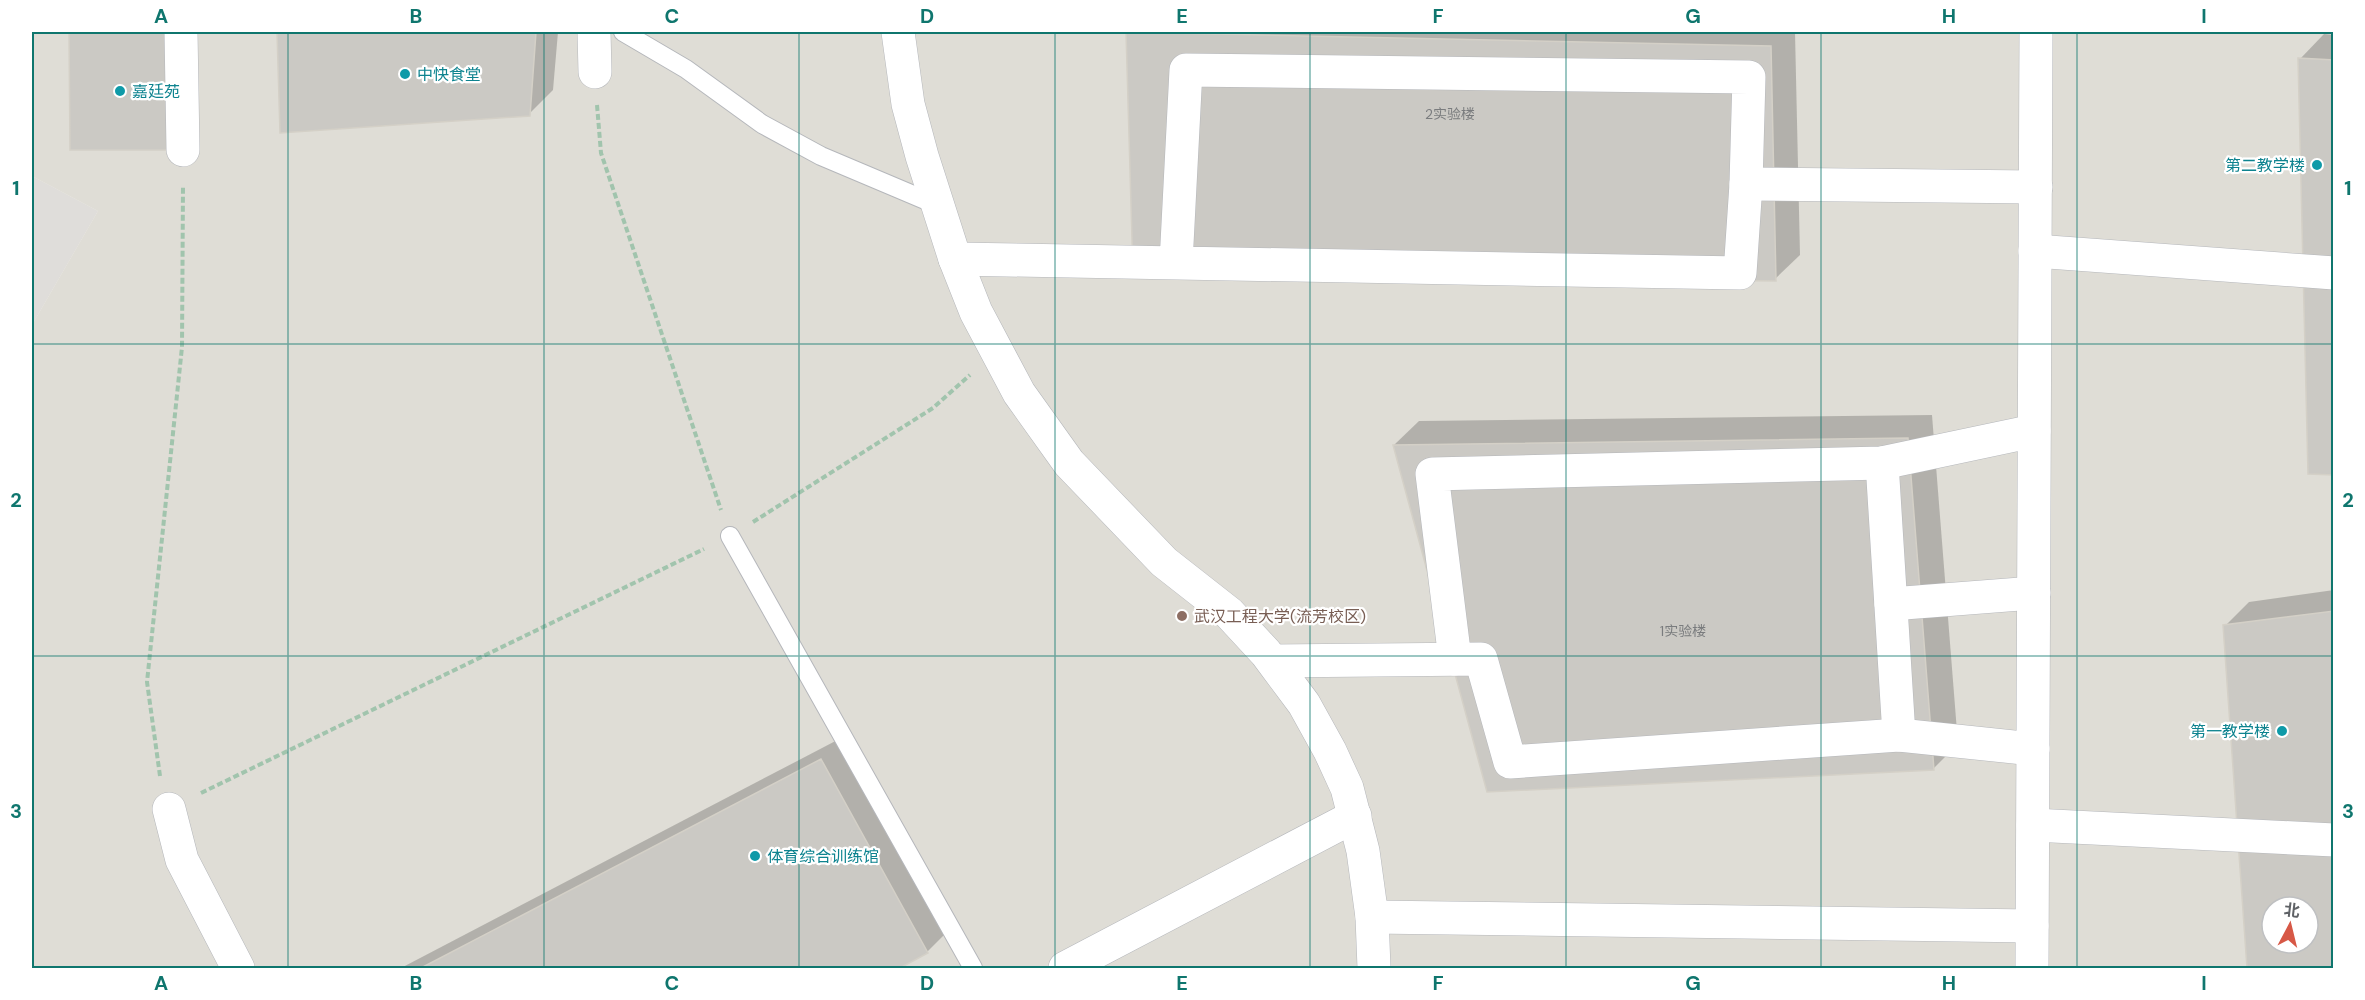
<svg xmlns="http://www.w3.org/2000/svg" width="2365" height="1000" viewBox="0 0 2365 1000" font-family="'DM Sans','Noto Sans SC',sans-serif">
<style>
.industrial{fill:#dfddda}
.education{fill:#dfddd6;fill-rule:evenodd}
.shadow{fill:#0003;fill-rule:evenodd}
.building{fill:#cbc9c4;stroke:#d4d0c7;stroke-width:1.5;fill-rule:evenodd}
.lines{fill:none;stroke-linecap:round;stroke-linejoin:round}
.service-casing{stroke:#b5b7bb;stroke-width:20}
.minor-casing{stroke:#b5b7bb;stroke-width:34}
.path{stroke:#a1c4ad;stroke-width:4;stroke-dasharray:6 3;stroke-linecap:butt}
.service{stroke:#fff;stroke-width:18}
.minor{stroke:#fff;stroke-width:33}
.grid{fill:none;stroke:#0f766e;stroke-width:1.5;stroke-opacity:0.55}
.culture-dot{fill:#0f9aa8;stroke:#fff;stroke-width:2}
.education-dot{fill:#8d6e63;stroke:#fff;stroke-width:2}
.labels{text-anchor:middle;stroke-width:4.5;stroke-linejoin:round;paint-order:stroke}
.number-label{font-size:14px;fill:#7a7c7e}
.culture-label{font-size:16px;fill:#0d838f;stroke:#fff;text-anchor:start}
.education-label{font-size:16px;fill:#785e54;stroke:#fff;text-anchor:start}
.neatline{fill:none;stroke:#0f766e;stroke-width:2}
.grid-label{font-size:20px;text-anchor:middle;font-weight:bold;fill:#0f766e}
</style>
<rect width="100%" height="100%" fill="#f0eee8"/>
<path class="industrial" d="M 32,176 L 98,211 L 32,325 Z"/>
<path class="education" d="M 32,32 L 2333,32 L 2333,968 L 32,968 L 32,325 L 98,211 L 32,176 ZM 2272,907 L 2308,907 L 2308,943 L 2272,943 Z"/>
<g class="shadow">
<path d="M 71,32 L 188,32 L 72,149 Z"/>
<path d="M 278,32 L 558,32 L 553,90 L 529,114 L 281,131 Z"/>
<path d="M 1128,32 L 1795,32 L 1800,255 L 1775,279 L 1135,273 Z"/>
<path d="M 2324,34 L 2334,35 L 2334,473 L 2300,59 Z"/>
<path d="M 1932,415 L 1958,744 L 1934,768 L 1394,445 L 1419,421 Z"/>
<path d="M 2334,590 L 2334,968 L 2249,968 L 2225,626 L 2249,602 ZM 2272,907 L 2308,907 L 2308,943 L 2272,943 Z"/>
<path d="M 845,736 L 951,928 L 927,952 L 897,968 L 401,968 Z"/>
</g>
<g class="building">
<path d="M 69,32 L 169,32 L 170,150 L 70,150 Z"/>
<path d="M 277,32 L 536,32 L 530,116 L 280,133 Z"/>
<path d="M 1126,32 L 1771,46 L 1776,281 L 1133,274 Z"/>
<path d="M 2298,58 L 2334,60 L 2334,475 L 2308,474 Z"/>
<path d="M 1908,438 L 1934,770 L 1487,792 L 1393,445 Z"/>
<path d="M 2334,611 L 2334,968 L 2247,968 L 2223,625 ZM 2272,907 L 2308,907 L 2308,943 L 2272,943 Z"/>
<path d="M 821,759 L 928,953 L 900,968 L 421,968 Z"/>
</g>
<g class="lines">
<g class="service-casing">
<g id="service">
<path d="M 623,32 L 686,69 L 762,124 L 821,156 L 937,205"/>
<path d="M 730,536 L 973,968"/>
</g>
</g>
<g class="minor-casing">
<g id="minor">
<path d="M 181,32 L 183,150"/>
<path d="M 594,32 L 595,72"/>
<path d="M 898,32 L 908,104 L 922,156 L 955,259 L 976,312 L 1019,393 L 1069,463 L 1164,562 L 1229,613 L 1266,653 L 1304,704 L 1330,751 L 1347,788 L 1363,851 L 1372,917 L 1374,968"/>
<path d="M 1746,184 L 2036,187"/>
<path d="M 2035,251 L 2334,273"/>
<path d="M 955,259 L 1740,273 L 1746,184 L 1749,77 L 1186,70 L 1176,263"/>
<path d="M 1882,463 L 1899,735"/>
<path d="M 1891,604 L 2034,593"/>
<path d="M 1455,659 L 1432,474 L 1882,463 L 2034,431"/>
<path d="M 1273,661 L 1481,659 L 1510,762 L 1899,735 L 2033,749"/>
<path d="M 169,809 L 182,860 L 238,968"/>
<path d="M 2033,825 L 2334,840"/>
<path d="M 1372,917 L 2032,926"/>
<path d="M 1065,968 L 1355,816"/>
<path d="M 2032,968 L 2036,32"/>
</g>
</g>
<g class="path">
<path d="M 597,105 L 601,153 L 721,510"/>
<path d="M 753,522 L 933,408 L 970,375"/>
<path d="M 160,776 L 147,682 L 182,347 L 183,186"/>
<path d="M 201,793 L 704,549"/>
</g>
<use href="#service" class="service"/>
<use href="#minor" class="minor"/>
</g>
<path class="grid" d="M 288,32 L 288,968M 544,32 L 544,968M 799,32 L 799,968M 1055,32 L 1055,968M 1310,32 L 1310,968M 1566,32 L 1566,968M 1821,32 L 1821,968M 2077,32 L 2077,968M 32,344 L 2334,344M 32,656 L 2334,656"/>
<g class="culture-dot">
<circle cx="405" cy="74" r="6"/>
<circle cx="120" cy="91" r="6"/>
<circle cx="2317" cy="165" r="6"/>
<circle cx="2282" cy="731" r="6"/>
<circle cx="755" cy="856" r="6"/>
</g>
<circle class="education-dot" cx="1182" cy="616" r="6"/>
<g class="labels">
<g class="number-label">
<text x="1450" y="119">2实验楼</text>
<text x="1683" y="636">1实验楼</text>
</g>
<g class="culture-label">
<text x="417" y="80">中快食堂</text>
<text x="132" y="97">嘉廷苑</text>
<text x="2305" y="171" text-anchor="end">第二教学楼</text>
<text x="2270" y="737" text-anchor="end">第一教学楼</text>
<text x="767" y="862">体育综合训练馆</text>
</g>
<g class="education-label">
<text x="1194" y="622">武汉工程大学(流芳校区)</text>
</g>
</g>
<rect width="2365" height="1000" fill="none" stroke="#ffffff" stroke-width="66"/>
<g transform="translate(2290 925) rotate(7)"><circle r="28" fill="#ffffff" stroke="#bfc0c2" stroke-width="1.5"/>
<path d="M0-4.5L10 22L0 15L-10 22Z" fill="#d75846"/>
<text y="-9" font-size="16" font-weight="bold" text-anchor="middle" fill="#5f6266">北</text>
</g>
<rect x="33" y="33" width="2299" height="934" class="neatline"/>
<g class="grid-label">
<text x="161" y="23">A</text>
<text x="416" y="23">B</text>
<text x="672" y="23">C</text>
<text x="927" y="23">D</text>
<text x="1182" y="23">E</text>
<text x="1438" y="23">F</text>
<text x="1693" y="23">G</text>
<text x="1949" y="23">H</text>
<text x="2204" y="23">I</text>
<text x="16" y="195">1</text>
<text x="2348" y="195">1</text>
<text x="16" y="507">2</text>
<text x="2348" y="507">2</text>
<text x="16" y="818">3</text>
<text x="2348" y="818">3</text>
<text x="161" y="990">A</text>
<text x="416" y="990">B</text>
<text x="672" y="990">C</text>
<text x="927" y="990">D</text>
<text x="1182" y="990">E</text>
<text x="1438" y="990">F</text>
<text x="1693" y="990">G</text>
<text x="1949" y="990">H</text>
<text x="2204" y="990">I</text>
</g>
</svg>
